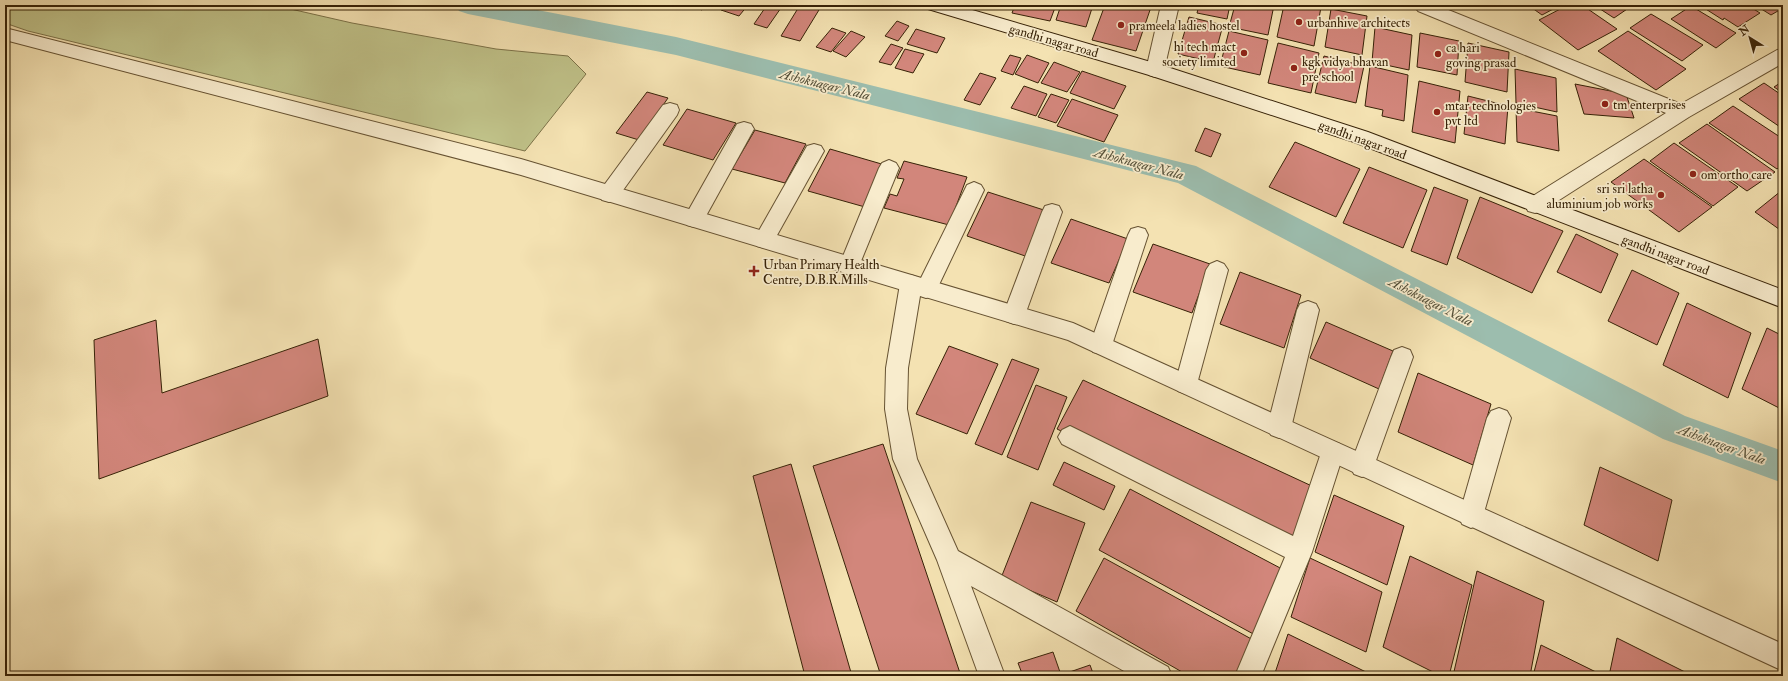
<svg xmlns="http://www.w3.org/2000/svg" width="1788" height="681" viewBox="0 0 1788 681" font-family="'IM FELL Double Pica',serif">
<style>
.green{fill:#c0c289;stroke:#7c7248}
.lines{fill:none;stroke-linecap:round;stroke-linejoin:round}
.canal{fill:#9cbdae;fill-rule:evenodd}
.building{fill:#d2867b;stroke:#372207}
.minor-casing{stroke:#665232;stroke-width:2}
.tertiary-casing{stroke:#665232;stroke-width:2}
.secondary-casing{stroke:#372207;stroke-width:2}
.minor{fill:#f8eccd;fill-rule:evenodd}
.tertiary{fill:#f8eccd;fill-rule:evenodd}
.secondary{fill:#f8eccd;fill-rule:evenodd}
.poi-dot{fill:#8f2418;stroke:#f8eccd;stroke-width:1.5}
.labels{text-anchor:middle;stroke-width:3.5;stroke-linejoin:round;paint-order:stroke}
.poi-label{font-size:13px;fill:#372207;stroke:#f8eccd;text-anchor:start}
.street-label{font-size:13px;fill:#372207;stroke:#f8eccd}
.water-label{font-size:14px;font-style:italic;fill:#555039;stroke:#f8eccd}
</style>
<rect width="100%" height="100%" fill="#f4e2b2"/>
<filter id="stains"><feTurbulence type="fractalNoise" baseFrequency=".005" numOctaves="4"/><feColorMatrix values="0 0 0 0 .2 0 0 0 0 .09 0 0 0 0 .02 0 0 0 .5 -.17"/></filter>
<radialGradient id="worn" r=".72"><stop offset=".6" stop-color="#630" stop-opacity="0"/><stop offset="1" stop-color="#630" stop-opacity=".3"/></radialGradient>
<path class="green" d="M 5,5 L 273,5 L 352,23 L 496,49 L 568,56 L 586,74 L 525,151 L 28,31 L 5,23 Z"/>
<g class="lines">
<path class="canal" d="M 455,5 L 512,5 L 676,37 L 1196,166 L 1685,416 L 1783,451 L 1783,483 L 1663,439 L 1178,183 L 676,55 L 468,14 L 459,11 Z"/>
</g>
<g class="building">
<path d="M 689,5 L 706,5 L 702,10 Z"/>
<path d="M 726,5 L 748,5 L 739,16 L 721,10 Z"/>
<path d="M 767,5 L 783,5 L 767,28 L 754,24 Z"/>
<path d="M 800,5 L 822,5 L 800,41 L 781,36 Z"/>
<path d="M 990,5 L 1011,5 L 1009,9 Z"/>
<path d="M 1015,5 L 1056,5 L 1050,21 L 1012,13 Z"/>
<path d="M 1061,5 L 1093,5 L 1086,27 L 1056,20 Z"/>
<path d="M 1105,5 L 1131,5 L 1150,10 L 1136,51 L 1092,40 Z"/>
<path d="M 1199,5 L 1230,5 L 1227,19 L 1197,13 Z"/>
<path d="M 1235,5 L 1274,5 L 1268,35 L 1229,27 Z"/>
<path d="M 1284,5 L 1321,7 L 1314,46 L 1277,37 Z"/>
<path d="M 1528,5 L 1554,5 L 1557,7 L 1542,15 Z"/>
<path d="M 1568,5 L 1582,5 L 1617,29 L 1578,50 L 1539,20 Z"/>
<path d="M 1594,5 L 1633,5 L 1614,18 Z"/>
<path d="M 1702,5 L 1747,5 L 1760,13 L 1738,27 L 1724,18 L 1723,20 L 1701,6 Z"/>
<path d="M 1755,5 L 1783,5 L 1783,8 L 1771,15 Z"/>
<path d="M 1691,6 L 1736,33 L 1716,48 L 1671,19 Z"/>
<path d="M 1331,9 L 1367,16 L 1362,55 L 1325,47 Z"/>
<path d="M 1651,14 L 1703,45 L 1682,61 L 1630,28 Z"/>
<path d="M 1189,17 L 1223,25 L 1213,62 L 1178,54 Z"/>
<path d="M 897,21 L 909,26 L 898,41 L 885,36 Z"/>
<path d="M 1375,27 L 1412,35 L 1409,70 L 1372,62 Z"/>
<path d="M 832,28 L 846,33 L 831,52 L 816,47 Z"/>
<path d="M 916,29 L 945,38 L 937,53 L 907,44 Z"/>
<path d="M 851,31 L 865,37 L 846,57 L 833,51 Z"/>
<path d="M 1229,31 L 1268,40 L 1260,75 L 1220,66 Z"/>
<path d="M 1628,31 L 1686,69 L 1656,90 L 1598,51 Z"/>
<path d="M 1420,33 L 1459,41 L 1457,75 L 1417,67 Z"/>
<path d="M 1278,43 L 1319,53 L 1311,93 L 1268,83 Z"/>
<path d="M 1468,43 L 1509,52 L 1507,92 L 1465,82 Z"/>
<path d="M 891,44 L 903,48 L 891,65 L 879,62 Z"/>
<path d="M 905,49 L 924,54 L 913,73 L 895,68 Z"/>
<path d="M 1010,55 L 1021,58 L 1013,75 L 1001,71 Z"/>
<path d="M 1027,55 L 1049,63 L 1038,83 L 1015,74 Z"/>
<path d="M 1324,56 L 1364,66 L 1356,103 L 1315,93 Z"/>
<path d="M 1054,62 L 1080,72 L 1067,92 L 1041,83 Z"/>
<path d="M 1370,66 L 1408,75 L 1404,121 L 1382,116 L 1383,110 L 1365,106 Z"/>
<path d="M 1515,69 L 1556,78 L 1557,112 L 1516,103 Z"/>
<path d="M 1082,71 L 1126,86 L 1114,109 L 1070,93 Z"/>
<path d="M 980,73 L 996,78 L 980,105 L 964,100 Z"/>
<path d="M 1419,81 L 1460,91 L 1455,143 L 1412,132 Z"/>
<path d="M 1783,81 L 1783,93 L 1774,87 Z"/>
<path d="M 1764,83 L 1783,96 L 1783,129 L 1739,99 Z"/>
<path d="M 1575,84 L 1626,94 L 1634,118 L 1584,114 Z"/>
<path d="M 1024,86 L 1047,94 L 1036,116 L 1011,108 Z"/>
<path d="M 647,92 L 668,98 L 639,140 L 616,133 Z"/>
<path d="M 1051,94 L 1069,100 L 1056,123 L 1038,117 Z"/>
<path d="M 1468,96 L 1508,106 L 1505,144 L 1464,134 Z"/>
<path d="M 1072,99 L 1118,115 L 1104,142 L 1057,126 Z"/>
<path d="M 1733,106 L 1783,139 L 1783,164 L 1777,169 L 1709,123 Z"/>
<path d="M 1516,108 L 1557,116 L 1559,151 L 1517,142 Z"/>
<path d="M 687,109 L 736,123 L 713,160 L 663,145 Z"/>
<path d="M 1707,124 L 1775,172 L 1747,191 L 1679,143 Z"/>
<path d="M 1205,128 L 1221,134 L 1211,157 L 1195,151 Z"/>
<path d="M 755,130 L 806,144 L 785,183 L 732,169 Z"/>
<path d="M 1295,142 L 1360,169 L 1336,217 L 1269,187 Z"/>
<path d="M 1674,143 L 1738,187 L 1713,206 L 1650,161 Z"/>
<path d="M 830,149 L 885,165 L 865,207 L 808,191 Z"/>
<path d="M 1644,159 L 1712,207 L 1679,232 L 1611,182 Z"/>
<path d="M 904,161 L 967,177 L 949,225 L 884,208 L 890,194 L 897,196 L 904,179 L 897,178 Z"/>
<path d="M 1369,167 L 1427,190 L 1403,248 L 1343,223 Z"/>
<path d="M 1434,187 L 1468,200 L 1447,265 L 1411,251 Z"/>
<path d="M 1781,191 L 1783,192 L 1783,232 L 1755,212 Z"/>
<path d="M 988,192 L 1050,212 L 1031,258 L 967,236 Z"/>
<path d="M 1480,197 L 1563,231 L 1532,293 L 1457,258 Z"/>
<path d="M 1071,219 L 1128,239 L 1109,283 L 1051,263 Z"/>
<path d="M 1576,234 L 1618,254 L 1601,293 L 1557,272 Z"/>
<path d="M 1153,244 L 1210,264 L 1192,313 L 1133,292 Z"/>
<path d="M 1632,270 L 1679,293 L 1657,345 L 1608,321 Z"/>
<path d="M 1240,272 L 1301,295 L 1284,348 L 1220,324 Z"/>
<path d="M 1687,303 L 1751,333 L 1728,398 L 1663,365 Z"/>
<path d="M 156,320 L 162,393 L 318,339 L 328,396 L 99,479 L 94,340 Z"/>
<path d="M 1326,322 L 1393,351 L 1379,389 L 1310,358 Z"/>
<path d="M 1767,328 L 1783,336 L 1783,410 L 1742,389 Z"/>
<path d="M 949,346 L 998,364 L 967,434 L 916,414 Z"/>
<path d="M 1012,359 L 1039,369 L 1002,455 L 975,444 Z"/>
<path d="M 1418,373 L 1491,404 L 1473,465 L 1398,432 Z"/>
<path d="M 1083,380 L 1314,487 L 1294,543 L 1057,429 Z"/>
<path d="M 1036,385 L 1067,397 L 1038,470 L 1007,457 Z"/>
<path d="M 883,444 L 961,676 L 881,676 L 813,466 Z"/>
<path d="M 1064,462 L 1115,486 L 1104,510 L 1053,485 Z"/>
<path d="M 791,464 L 852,676 L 805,676 L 753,476 Z"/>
<path d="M 1600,467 L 1672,500 L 1658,561 L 1584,525 Z"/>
<path d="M 1130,489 L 1284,570 L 1257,636 L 1099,550 Z"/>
<path d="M 1334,495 L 1404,526 L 1387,585 L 1315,552 Z"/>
<path d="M 1031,502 L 1085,523 L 1057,602 L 1001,578 Z"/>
<path d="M 1410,556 L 1472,585 L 1449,676 L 1441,676 L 1383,647 Z"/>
<path d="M 1104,558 L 1255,641 L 1240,676 L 1189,676 L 1076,611 Z"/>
<path d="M 1310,558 L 1382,592 L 1366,652 L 1291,617 Z"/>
<path d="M 1477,571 L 1544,601 L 1530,676 L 1453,676 Z"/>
<path d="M 1288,634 L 1366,672 L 1365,676 L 1274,676 Z"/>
<path d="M 1617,638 L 1685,672 L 1684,676 L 1609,676 Z"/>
<path d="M 1541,645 L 1600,674 L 1599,676 L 1533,676 Z"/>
<path d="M 1053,652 L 1061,675 L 1090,665 L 1094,676 L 1023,676 L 1018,663 Z"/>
</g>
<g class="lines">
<g class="minor-casing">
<g id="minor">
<path d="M 1161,5 L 1179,5 L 1164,70 L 1161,75 L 1155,77 L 1149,75 L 1146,70 Z"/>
<path d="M 1416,5 L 1436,5 L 1681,104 L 1777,50 L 1783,49 L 1783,63 L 1689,117 L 1542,211 L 1535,213 L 1528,211 L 1525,205 L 1528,199 L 1666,113 L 1418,11 L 1415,7 Z"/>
<path d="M 670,103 L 677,105 L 679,110 L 677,115 L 616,200 L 609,202 L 602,200 L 599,194 L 602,188 L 663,105 Z"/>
<path d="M 744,122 L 751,124 L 754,129 L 701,225 L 694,227 L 687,225 L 684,219 L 687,213 L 737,124 Z"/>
<path d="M 814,144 L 821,146 L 824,151 L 771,246 L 764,248 L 757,246 L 754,240 L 757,234 L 807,146 Z"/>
<path d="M 889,160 L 896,163 L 899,168 L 859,266 L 856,272 L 849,275 L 842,272 L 839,266 L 879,168 L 882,163 Z"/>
<path d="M 974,182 L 981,185 L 984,190 L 937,289 L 934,295 L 926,298 L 920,296 L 908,368 L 907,409 L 917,459 L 958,551 L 1168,667 L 1172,676 L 1133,676 L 971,586 L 1005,676 L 979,676 L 937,560 L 893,459 L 885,409 L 886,368 L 900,284 L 903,278 L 911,275 L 919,278 L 920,280 L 967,185 Z"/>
<path d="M 1052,204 L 1059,206 L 1062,212 L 1025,315 L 1022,321 L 1014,324 L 1006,321 L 1003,315 L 1042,212 L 1045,206 Z"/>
<path d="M 1138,227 L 1145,229 L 1148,235 L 1112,345 L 1109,352 L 1101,354 L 1093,352 L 1090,345 L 1128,235 L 1131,229 Z"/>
<path d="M 1217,261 L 1224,264 L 1228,270 L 1197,384 L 1194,391 L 1186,394 L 1178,391 L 1175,384 L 1206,270 L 1210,264 Z"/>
<path d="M 1308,301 L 1316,304 L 1319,310 L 1291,428 L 1287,435 L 1279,438 L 1271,435 L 1267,428 L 1297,310 L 1300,304 Z"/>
<path d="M 1402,347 L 1410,350 L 1413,357 L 1374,466 L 1370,474 L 1362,477 L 1354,474 L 1350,466 L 1391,357 L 1394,350 Z"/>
<path d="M 1499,408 L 1507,411 L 1511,418 L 1483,516 L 1480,524 L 1471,528 L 1462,524 L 1459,516 L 1487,418 L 1491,411 Z"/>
<path d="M 1070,426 L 1293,536 L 1324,444 L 1332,441 L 1340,444 L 1344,452 L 1312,552 L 1261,676 L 1235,676 L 1285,557 L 1062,444 L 1058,437 L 1062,430 Z"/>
</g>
</g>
<g class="tertiary-casing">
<path id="tertiary" d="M 5,28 L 521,159 L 1073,323 L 1783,644 L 1783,671 L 1068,340 L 521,175 L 5,40 Z"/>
</g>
<g class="secondary-casing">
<path id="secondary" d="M 925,5 L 955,5 L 1161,65 L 1368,132 L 1783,290 L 1783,308 L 1354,142 L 1149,75 L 928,9 Z"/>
</g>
<use href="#minor" class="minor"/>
<use href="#tertiary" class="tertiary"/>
<use href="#secondary" class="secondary"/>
</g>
<g class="poi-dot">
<circle cx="1299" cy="22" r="4"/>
<circle cx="1121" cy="25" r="4"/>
<circle cx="1244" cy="53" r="4"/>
<circle cx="1438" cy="54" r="4"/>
<circle cx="1294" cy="68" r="4"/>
<circle cx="1605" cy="104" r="4"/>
<circle cx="1437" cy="112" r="4"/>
<circle cx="1693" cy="174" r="4"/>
<circle cx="1661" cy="195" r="4"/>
<path d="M752 265h4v4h4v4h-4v4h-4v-4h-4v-4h4z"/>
</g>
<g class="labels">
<g class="poi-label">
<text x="1307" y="27">urbanhive architects</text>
<text x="1129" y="30">prameela ladies hostel</text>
<text x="1236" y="51" text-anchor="end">hi tech mact<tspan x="1236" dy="15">society limited</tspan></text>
<text x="1446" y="52">ca hari<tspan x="1446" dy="15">goving prasad</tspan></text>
<text x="1302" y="66">kgk vidya bhavan<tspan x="1302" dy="15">pre school</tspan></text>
<text x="1613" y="109">tm enterprises</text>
<text x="1445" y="110">mtar technologies<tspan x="1445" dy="15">pvt ltd</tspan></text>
<text x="1701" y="179">om ortho care</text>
<text x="1653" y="193" text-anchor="end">sri sri latha<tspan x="1653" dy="15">aluminium job works</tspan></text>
<text x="763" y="269">Urban Primary Health<tspan x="763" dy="15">Centre, D.B.R.Mills</tspan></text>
</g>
<g class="street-label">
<text transform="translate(1054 40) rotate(16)" y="5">gandhi nagar road</text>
<text transform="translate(1363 139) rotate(20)" y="5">gandhi nagar road</text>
<text transform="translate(1666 254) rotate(21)" y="5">gandhi nagar road</text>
</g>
<g class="water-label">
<text transform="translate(825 84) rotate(14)" y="5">Ashoknagar Nala</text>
<text transform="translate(1139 163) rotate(15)" y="5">Ashoknagar Nala</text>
<text transform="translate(1431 301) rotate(27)" y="5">Ashoknagar Nala</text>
<text transform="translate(1722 444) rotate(20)" y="5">Ashoknagar Nala</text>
</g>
</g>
<rect width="1788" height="681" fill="none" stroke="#f4e2b2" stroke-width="20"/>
<rect x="6" y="6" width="1776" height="669" fill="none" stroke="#372207" stroke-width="2"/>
<rect x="10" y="10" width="1768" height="661" fill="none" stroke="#372207"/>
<g transform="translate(1750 38) rotate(323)" stroke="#f8eccd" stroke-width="3" paint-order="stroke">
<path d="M0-3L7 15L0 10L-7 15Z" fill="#372207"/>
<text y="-6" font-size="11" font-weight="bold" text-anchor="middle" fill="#372207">N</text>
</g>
<rect width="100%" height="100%" filter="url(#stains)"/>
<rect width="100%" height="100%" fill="url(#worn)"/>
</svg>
